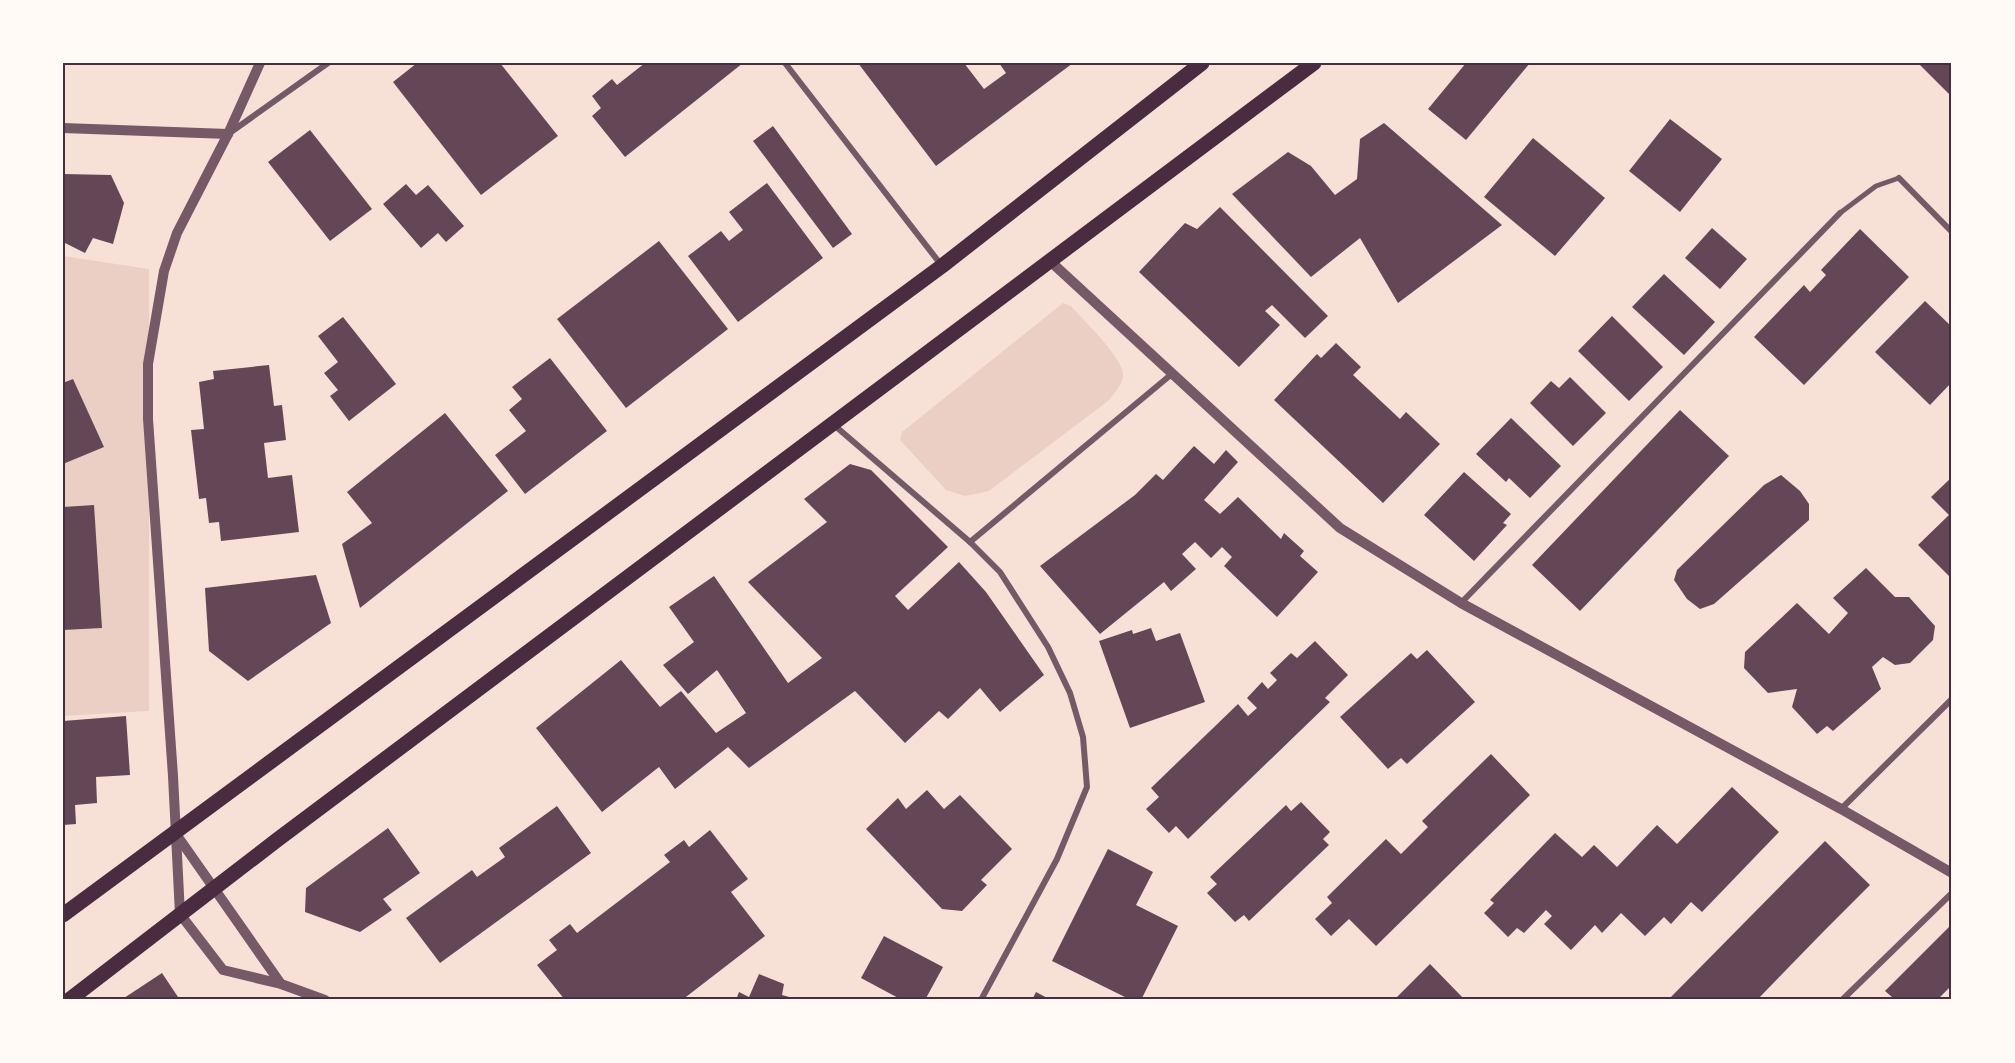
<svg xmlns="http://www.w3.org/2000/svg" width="2015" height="1063" viewBox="0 0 2015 1063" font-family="'Nunito Sans',sans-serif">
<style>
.green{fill:#ebcfc5}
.building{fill:#644757}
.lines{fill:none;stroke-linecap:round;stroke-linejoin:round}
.pedestrian{stroke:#755966;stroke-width:5}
.minor{stroke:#755966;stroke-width:6}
.tertiary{stroke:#755966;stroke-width:10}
.primary{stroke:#4a2c40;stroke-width:15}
.neatline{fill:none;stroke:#4a2c40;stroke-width:2}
</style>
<rect width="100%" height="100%" fill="#f7e1d7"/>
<g class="green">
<path d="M 63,256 L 149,269 L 149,711 L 63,716 Z"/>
<path d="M 1063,303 L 1071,306 C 1082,319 1126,360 1123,377 C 1121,386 1114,394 1108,401 L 989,491 L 965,496 L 946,490 L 900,440 L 902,432 Z"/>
</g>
<g class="building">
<path d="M 417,63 L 500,63 L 558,136 L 481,195 L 393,82 Z"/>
<path d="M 645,63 L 743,63 L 625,157 L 592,116 L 601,108 L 592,96 L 612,79 L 617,85 Z"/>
<path d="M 858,63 L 964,63 L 984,89 L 1006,73 L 999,63 L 1073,63 L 936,166 Z"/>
<path d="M 1466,63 L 1530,63 L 1466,140 L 1428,109 Z"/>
<path d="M 1918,63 L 1952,63 L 1952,95 L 1951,96 Z"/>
<path d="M 1670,119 L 1722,159 L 1680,212 L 1629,171 Z"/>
<path d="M 1384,123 L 1502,225 L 1398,303 L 1360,238 L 1311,277 L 1232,194 L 1288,152 L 1311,166 L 1335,195 L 1357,179 L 1360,139 Z"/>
<path d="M 773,126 L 852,234 L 833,248 L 753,141 Z"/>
<path d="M 310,130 L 372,209 L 330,241 L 268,162 Z"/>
<path d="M 1533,138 L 1605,198 L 1555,256 L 1484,197 Z"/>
<path d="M 63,174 L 111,175 L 124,203 L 113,244 L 93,238 L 85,253 L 63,242 Z"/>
<path d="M 767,183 L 823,258 L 738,322 L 688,256 L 721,231 L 729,241 L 743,230 L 729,212 Z"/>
<path d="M 406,184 L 416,195 L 428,185 L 464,226 L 446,242 L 438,233 L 421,248 L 383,204 Z"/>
<path d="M 1220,207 L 1328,316 L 1305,338 L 1272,305 L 1265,311 L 1280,325 L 1239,367 L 1139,272 L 1185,223 L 1197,229 Z"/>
<path d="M 1712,228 L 1747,259 L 1720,289 L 1685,258 Z"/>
<path d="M 1860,229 L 1909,277 L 1804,385 L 1754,337 L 1804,285 L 1810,292 L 1826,275 L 1821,270 Z"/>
<path d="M 659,241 L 728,329 L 626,408 L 557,319 Z"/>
<path d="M 1664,274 L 1715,322 L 1684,355 L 1632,307 Z"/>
<path d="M 1925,301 L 1952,327 L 1952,382 L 1930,405 L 1875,352 Z"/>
<path d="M 1612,316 L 1663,367 L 1629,401 L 1578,351 Z"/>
<path d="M 343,317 L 396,384 L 349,421 L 330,396 L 338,390 L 324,373 L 338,362 L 318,336 Z"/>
<path d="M 1336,343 L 1361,367 L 1353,375 L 1400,419 L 1406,412 L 1440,444 L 1383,503 L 1274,400 L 1317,354 L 1321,358 Z"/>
<path d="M 550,358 L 607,431 L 525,494 L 495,455 L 526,431 L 509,410 L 522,399 L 512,387 Z"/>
<path d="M 269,365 L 274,406 L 282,405 L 286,440 L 264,443 L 268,478 L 292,475 L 299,532 L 221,541 L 219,522 L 209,523 L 206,498 L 199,499 L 191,430 L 204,429 L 199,382 L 214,379 L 213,371 Z"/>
<path d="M 1570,377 L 1606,413 L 1573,446 L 1530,403 L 1551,381 L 1559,388 Z"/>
<path d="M 73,379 L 104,447 L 63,464 L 63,383 Z"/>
<path d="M 1680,410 L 1729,456 L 1580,611 L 1532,565 Z"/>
<path d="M 445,413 L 508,491 L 360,608 L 342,544 L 372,523 L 347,492 Z"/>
<path d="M 1511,418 L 1561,466 L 1530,498 L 1509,478 L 1506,482 L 1476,454 Z"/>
<path d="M 1194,446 L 1214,464 L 1226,450 L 1238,462 L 1204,500 L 1220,514 L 1238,497 L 1281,539 L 1284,533 L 1304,551 L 1300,556 L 1318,572 L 1277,617 L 1224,566 L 1232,557 L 1222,547 L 1211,558 L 1195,542 L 1182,554 L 1196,569 L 1171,591 L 1164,582 L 1100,634 L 1040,566 L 1135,495 L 1156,474 L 1163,480 Z"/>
<path d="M 850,464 L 871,470 L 948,547 L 895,596 L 908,610 L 959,562 L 986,592 L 1044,675 L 1000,712 L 980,688 L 948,719 L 939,711 L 905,743 L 855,691 L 749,768 L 728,747 L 675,789 L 659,767 L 602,812 L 536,728 L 621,660 L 660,707 L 681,691 L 716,733 L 746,713 L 717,670 L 688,694 L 663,665 L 694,642 L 669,607 L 714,576 L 788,683 L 822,658 L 748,582 L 827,522 L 804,499 Z"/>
<path d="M 1464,472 L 1511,514 L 1503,523 L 1507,525 L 1474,561 L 1424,515 Z"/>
<path d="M 1781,475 L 1800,491 L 1809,504 L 1809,520 L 1714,604 L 1700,609 L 1687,599 L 1674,580 L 1677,570 L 1764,485 Z"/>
<path d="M 1952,477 L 1952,579 L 1918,545 L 1949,515 L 1931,497 Z"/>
<path d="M 94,505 L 102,628 L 63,630 L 63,507 Z"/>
<path d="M 1866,568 L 1895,597 L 1909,597 L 1935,626 L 1933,640 L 1910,663 L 1895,665 L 1883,657 L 1872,667 L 1881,689 L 1833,731 L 1827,726 L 1817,734 L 1792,707 L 1797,689 L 1768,693 L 1744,668 L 1745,652 L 1797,603 L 1829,634 L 1848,613 L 1833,598 Z"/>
<path d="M 316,575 L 331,623 L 248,681 L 209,651 L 205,588 Z"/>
<path d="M 1151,628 L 1156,641 L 1180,633 L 1205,702 L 1130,728 L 1099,641 L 1132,630 L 1133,634 Z"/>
<path d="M 1315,641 L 1348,675 L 1325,698 L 1330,702 L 1188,839 L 1176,826 L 1169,833 L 1146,809 L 1159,797 L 1151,788 L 1238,704 L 1248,716 L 1257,708 L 1247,698 L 1262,682 L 1268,689 L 1277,680 L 1270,673 L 1291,653 L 1297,658 Z"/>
<path d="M 1427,650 L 1475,702 L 1407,764 L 1401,758 L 1388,769 L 1340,717 L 1411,653 L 1417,659 Z"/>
<path d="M 126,716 L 130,775 L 96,777 L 97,803 L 75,805 L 76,824 L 63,825 L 63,721 Z"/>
<path d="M 1491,754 L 1530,795 L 1376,946 L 1349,919 L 1331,936 L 1315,919 L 1332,903 L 1327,897 L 1386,839 L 1401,854 L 1428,827 L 1422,821 Z"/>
<path d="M 1732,787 L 1779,832 L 1702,912 L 1691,902 L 1671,924 L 1664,917 L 1645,936 L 1621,913 L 1602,933 L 1595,925 L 1571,950 L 1544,924 L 1552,916 L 1546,910 L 1524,933 L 1517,928 L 1508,937 L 1484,913 L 1494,903 L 1490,900 L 1555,833 L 1582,857 L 1594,845 L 1617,867 L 1657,825 L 1677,844 Z"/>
<path d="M 927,790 L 944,809 L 960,795 L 1012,849 L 981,880 L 987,885 L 962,911 L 942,909 L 866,829 L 898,798 L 906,809 Z"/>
<path d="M 1301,802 L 1330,832 L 1323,839 L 1329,845 L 1249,921 L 1244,915 L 1235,922 L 1207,893 L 1217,884 L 1210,877 L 1286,805 L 1291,811 Z"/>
<path d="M 557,806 L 591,853 L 440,963 L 406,918 L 472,870 L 477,877 L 505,857 L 499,848 Z"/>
<path d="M 388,828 L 420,873 L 383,899 L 392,910 L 360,932 L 305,912 L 306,888 Z"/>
<path d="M 710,830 L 748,879 L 731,892 L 765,936 L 682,1000 L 565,1000 L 537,965 L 557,950 L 549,940 L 570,924 L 577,933 L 670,862 L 664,855 L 684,840 L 689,847 Z"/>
<path d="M 1825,841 L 1870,885 L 1824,931 L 1757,1000 L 1668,1000 Z"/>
<path d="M 1108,849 L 1153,872 L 1136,905 L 1178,926 L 1141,1000 L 1131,1000 L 1052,961 Z"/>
<path d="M 1952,924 L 1952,985 L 1937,1000 L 1888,1000 L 1892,997 L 1885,991 Z"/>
<path d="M 884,936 L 943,967 L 925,1000 L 902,1000 L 861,978 Z"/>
<path d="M 1430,964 L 1465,1000 L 1394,1000 Z"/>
<path d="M 162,973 L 180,1000 L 121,1000 Z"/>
<path d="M 759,974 L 784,984 L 782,995 L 800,1000 L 736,1000 L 739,992 L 749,997 Z"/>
<path d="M 1036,992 L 1051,1000 L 1032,1000 Z"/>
</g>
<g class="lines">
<path class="pedestrian" d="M 1840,213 L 1876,186 L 1899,178"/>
<g class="minor">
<path d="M 785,63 L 942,266"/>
<path d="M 231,132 L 328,63"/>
<path d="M 1899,178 L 1952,232"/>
<path d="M 834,425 L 970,542 L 1000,572 L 1048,647 L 1070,693 L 1083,737 L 1087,787 L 1057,859 L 981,1000"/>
<path d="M 970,542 L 1173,373"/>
<path d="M 1461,603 L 1840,213"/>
<path d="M 1841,809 L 1952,699"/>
<path d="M 1842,1000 L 1952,893"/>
</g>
<g class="tertiary">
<path d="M 260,63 L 228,134 L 177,233 L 164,271 L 148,364 L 148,419 L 173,776 L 180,914 L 223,970 L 281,984 L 325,1000"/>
<path d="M 63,128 L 228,134"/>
<path d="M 1050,261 L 1340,528 L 1461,603 L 1841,809 L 1952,873"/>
<path d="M 176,834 L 281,984"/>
</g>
<g class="primary">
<path d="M 63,915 L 942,266 L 1202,63"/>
<path d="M 69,1000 L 277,840 L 1314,63"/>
</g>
</g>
<rect width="2015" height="1063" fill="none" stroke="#fffaf5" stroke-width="129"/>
<rect x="64" y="64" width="1886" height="934" class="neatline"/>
</svg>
